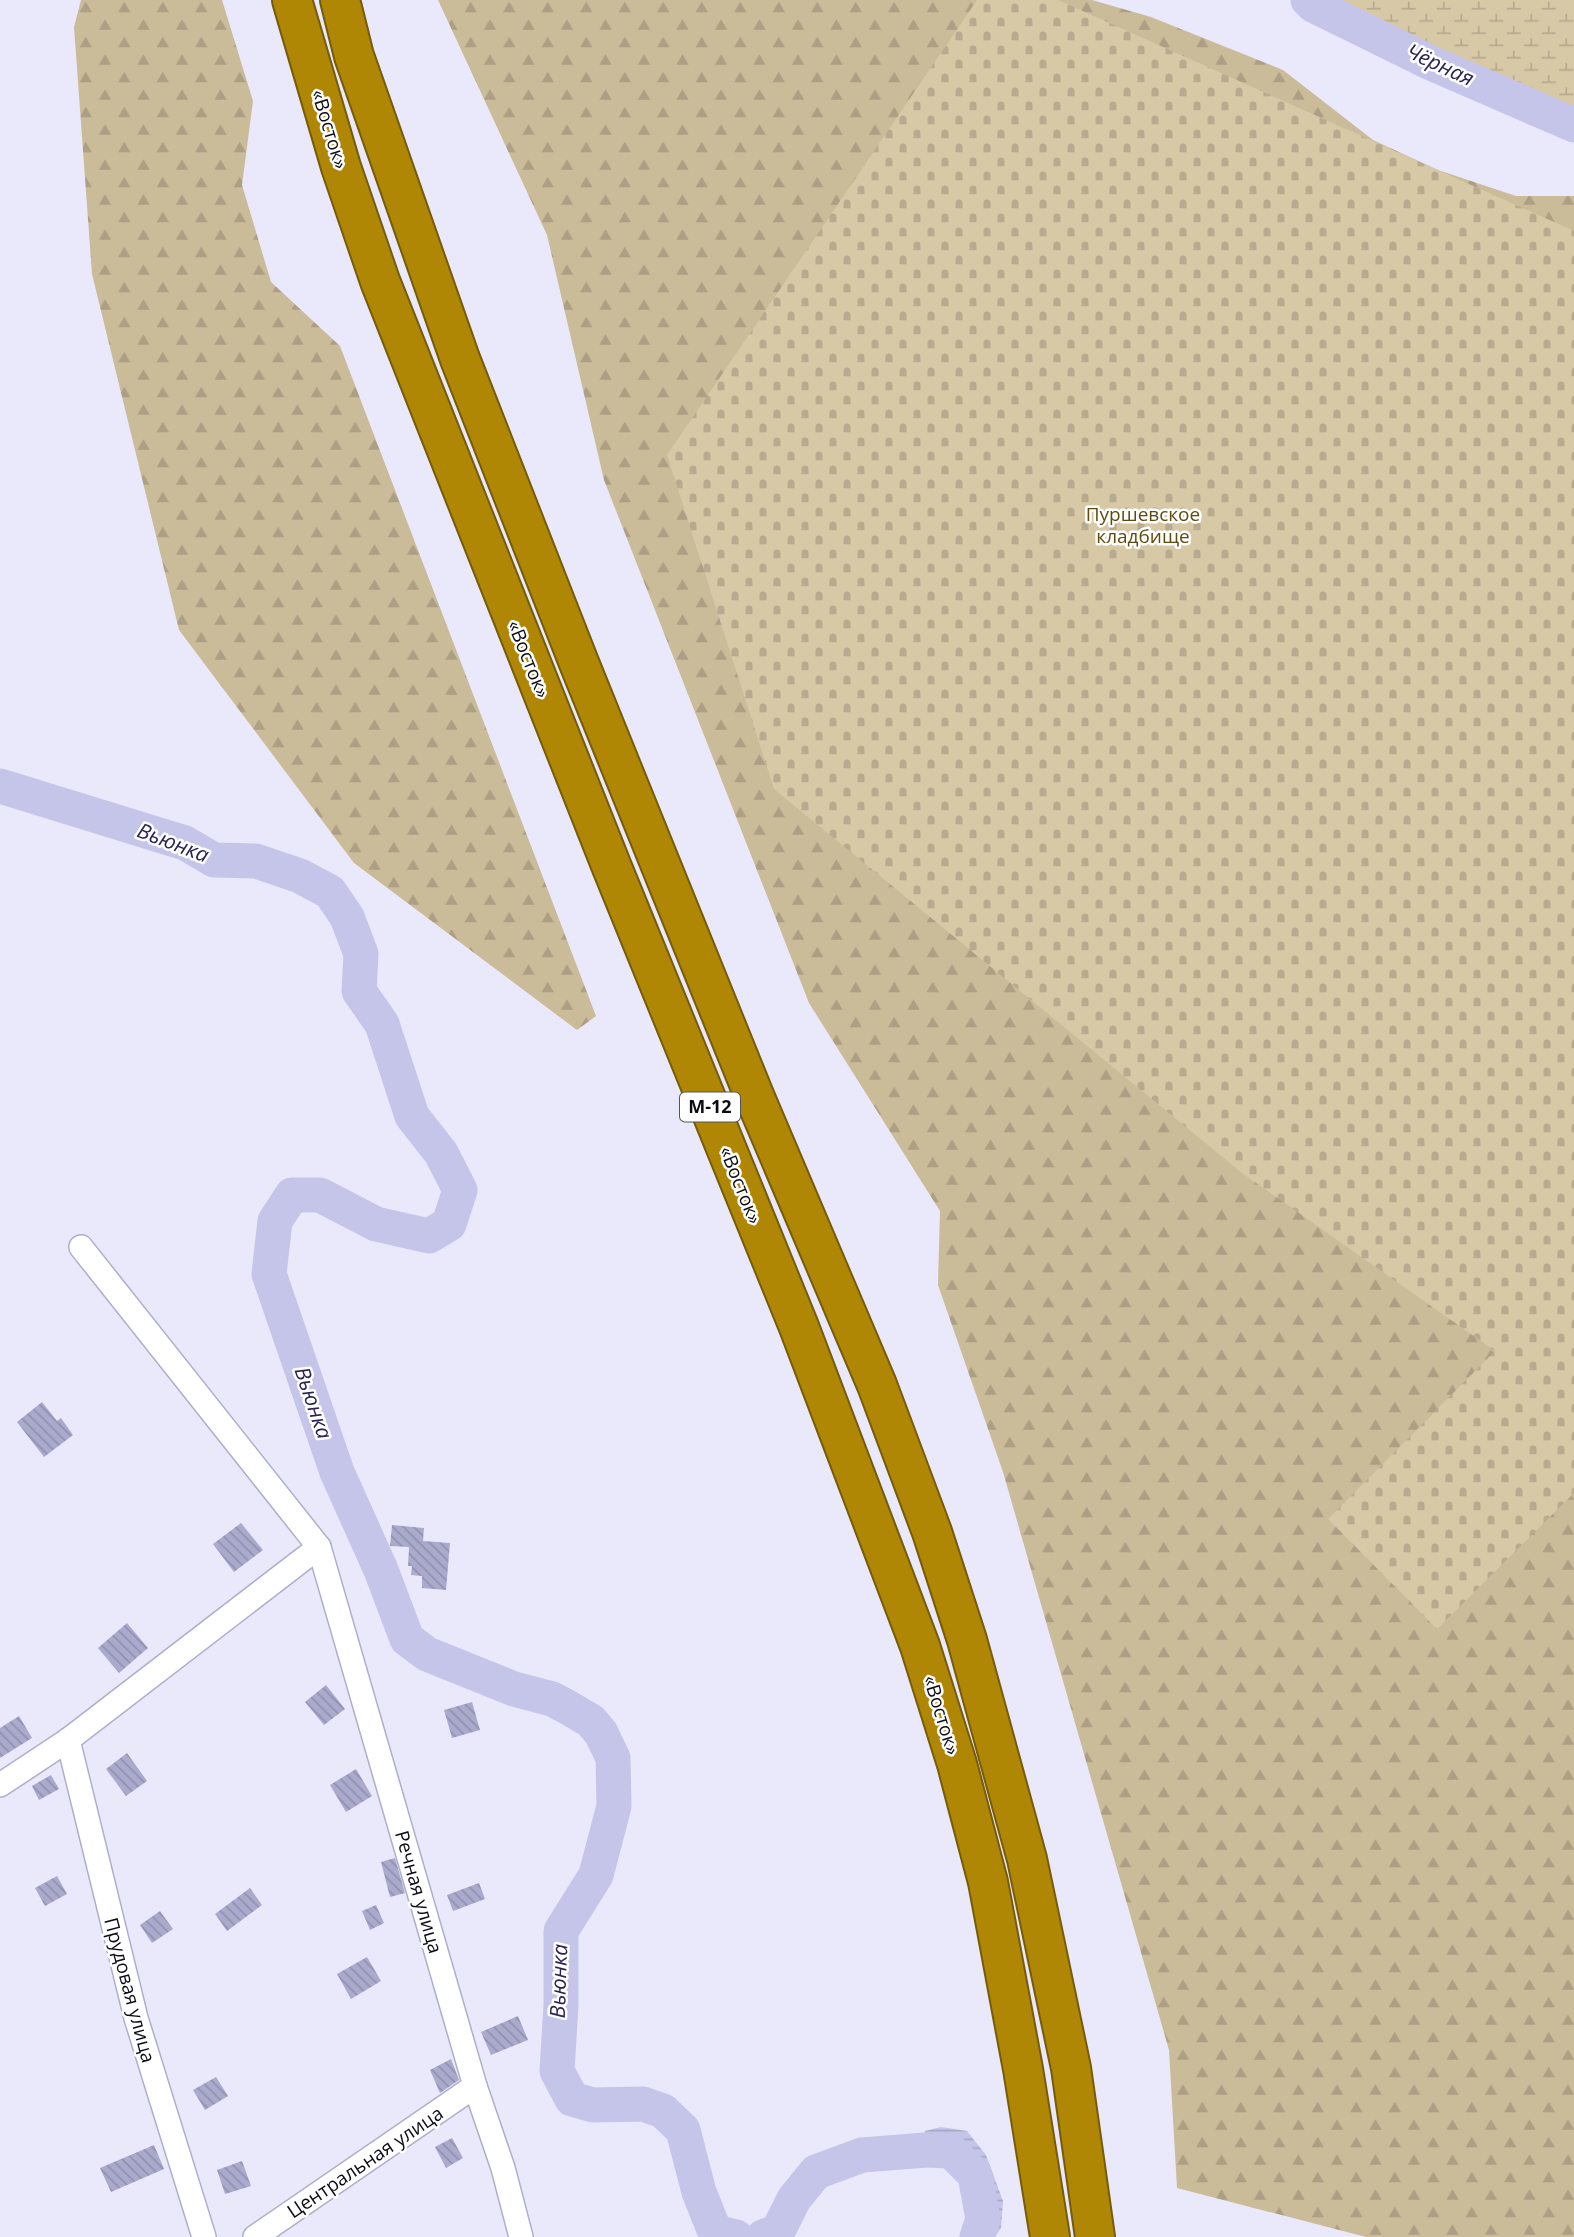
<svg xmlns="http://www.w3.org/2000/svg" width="1574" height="2237" viewBox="0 0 1574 2237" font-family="'Open Sans',sans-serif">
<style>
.forest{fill:url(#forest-firs)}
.wetland{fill:url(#wetland-marsh)}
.cemetery{fill:url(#cemetery-stones)}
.water{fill:url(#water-rules)}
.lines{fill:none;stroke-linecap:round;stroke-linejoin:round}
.river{stroke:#c4c5e8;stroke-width:35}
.building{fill:url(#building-back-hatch)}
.street-casing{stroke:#aeaecb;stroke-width:26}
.highway-casing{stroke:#765c0a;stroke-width:42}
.street{stroke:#fff;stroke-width:23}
.highway{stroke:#af8704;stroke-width:38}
.labels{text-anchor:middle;stroke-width:5;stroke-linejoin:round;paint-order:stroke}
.shield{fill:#fff;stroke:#54545a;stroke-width:2}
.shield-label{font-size:18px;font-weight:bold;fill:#0b0b14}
.street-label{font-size:19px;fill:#0b0b14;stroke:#fff}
.park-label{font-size:19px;fill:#604b0f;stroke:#fff}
.water-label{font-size:21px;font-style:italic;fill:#292451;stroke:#fff}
</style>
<defs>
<pattern id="forest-firs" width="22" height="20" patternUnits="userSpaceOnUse" patternTransform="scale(1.75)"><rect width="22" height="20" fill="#cabb99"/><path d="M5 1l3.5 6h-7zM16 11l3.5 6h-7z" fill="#ac9f83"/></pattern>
<pattern id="wetland-marsh" width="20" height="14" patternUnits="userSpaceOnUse" patternTransform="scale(1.75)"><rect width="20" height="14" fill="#d7c8a6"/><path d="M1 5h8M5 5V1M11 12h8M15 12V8" fill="none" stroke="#b7aa8e"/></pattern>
<pattern id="cemetery-stones" width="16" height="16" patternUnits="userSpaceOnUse" patternTransform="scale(1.75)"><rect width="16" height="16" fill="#d7c8a6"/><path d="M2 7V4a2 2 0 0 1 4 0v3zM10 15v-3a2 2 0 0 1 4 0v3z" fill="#b7aa8e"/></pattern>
<pattern id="water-rules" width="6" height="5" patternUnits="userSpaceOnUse" patternTransform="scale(1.75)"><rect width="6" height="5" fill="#c4c5e8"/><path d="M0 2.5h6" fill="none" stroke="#a7a8c6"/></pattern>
<pattern id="building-back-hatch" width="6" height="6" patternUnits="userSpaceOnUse" patternTransform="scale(1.75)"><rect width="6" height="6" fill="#aaaacd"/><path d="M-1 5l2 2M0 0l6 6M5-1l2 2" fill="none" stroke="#9191af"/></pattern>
</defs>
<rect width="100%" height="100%" fill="#e9e9fb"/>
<g class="forest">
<path d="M 81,0 L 222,0 L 253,101 L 242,185 L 271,282 L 340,346 L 596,1016 L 577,1030 L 354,863 L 179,630 L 92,274 L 74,27 Z"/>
<path d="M 438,0 L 1092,0 L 1151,17 L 1283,70 L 1373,140 L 1438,170 L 1516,196 L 1574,196 L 1574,2237 L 1366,2237 L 1177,2188 L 1169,2050 L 1003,1472 L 938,1285 L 940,1211 L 809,1003 L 604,480 L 547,235 Z"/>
</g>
<path class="wetland" d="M 1300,0 L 1574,0 L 1574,128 L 1558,123 L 1425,50 Z"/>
<path class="cemetery" d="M 977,0 L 1058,0 L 1574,231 L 1574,1493 L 1437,1629 L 1328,1519 L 1495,1351 L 1242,1173 L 774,789 L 667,455 Z"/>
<path class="water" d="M 941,2127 L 967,2131 L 986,2155 L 1003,2201 L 1001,2228 L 995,2237 L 970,2237 L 974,2202 L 963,2177 L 945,2162 L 926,2150 L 922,2142 L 925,2131 Z"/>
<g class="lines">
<g class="river">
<path d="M 1308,0 L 1313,5 L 1431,63 L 1574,125"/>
<path d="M 0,786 L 185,843 L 214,860 L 256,861 L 300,876 L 330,892 L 347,917 L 361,954 L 359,991 L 382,1024 L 412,1116 L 441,1153 L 460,1190 L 449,1224 L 429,1236 L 376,1224 L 320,1195 L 292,1195 L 275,1221 L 269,1274 L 337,1472 L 381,1570 L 407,1639 L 427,1654 L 514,1689 L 552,1699 L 569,1708 L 591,1721 L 601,1733 L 613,1758 L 614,1806 L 596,1875 L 561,1931 L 561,2005 L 557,2071 L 572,2099 L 593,2105 L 643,2104 L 663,2111 L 683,2130 L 699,2192 L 715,2232 L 736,2237"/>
<path d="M 763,2237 L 778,2231 L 794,2199 L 816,2172 L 862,2155 L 926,2150 L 951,2151 L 975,2175 L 983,2219 L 977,2237"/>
</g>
</g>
<g class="building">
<path d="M 42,1402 L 57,1421 L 61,1418 L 73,1435 L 44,1457 L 17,1422 Z"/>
<path d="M 241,1523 L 263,1550 L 234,1572 L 213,1544 Z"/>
<path d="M 392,1525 L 424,1528 L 423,1541 L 450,1543 L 446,1590 L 422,1588 L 422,1576 L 411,1575 L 412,1566 L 408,1566 L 409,1547 L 390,1546 Z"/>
<path d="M 127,1623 L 148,1648 L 119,1673 L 98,1648 Z"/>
<path d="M 326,1685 L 345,1709 L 324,1725 L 305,1702 Z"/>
<path d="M 472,1702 L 480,1730 L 452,1738 L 444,1710 Z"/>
<path d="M 19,1716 L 32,1738 L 0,1758 L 0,1728 Z"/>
<path d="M 127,1753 L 147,1781 L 126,1796 L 106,1769 Z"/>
<path d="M 356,1769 L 372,1796 L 346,1812 L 330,1785 Z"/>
<path d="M 51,1775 L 59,1789 L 39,1800 L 32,1786 Z"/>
<path d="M 395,1858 L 405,1893 L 390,1897 L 381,1862 Z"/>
<path d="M 57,1876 L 67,1894 L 45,1906 L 35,1888 Z"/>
<path d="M 479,1883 L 485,1899 L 453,1911 L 447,1895 Z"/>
<path d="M 250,1888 L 262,1905 L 227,1931 L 215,1914 Z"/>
<path d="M 376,1905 L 384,1923 L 370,1930 L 362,1911 Z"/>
<path d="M 160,1911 L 173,1929 L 152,1943 L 140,1925 Z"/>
<path d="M 367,1957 L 381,1981 L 351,1999 L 337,1974 Z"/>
<path d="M 518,2016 L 528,2040 L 491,2055 L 481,2032 Z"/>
<path d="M 451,2059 L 459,2080 L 440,2093 L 430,2070 Z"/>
<path d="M 216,2077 L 228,2096 L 205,2110 L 193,2090 Z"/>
<path d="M 452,2138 L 463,2158 L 446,2168 L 435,2147 Z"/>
<path d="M 154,2145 L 164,2169 L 111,2192 L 100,2168 Z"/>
<path d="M 242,2161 L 251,2186 L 225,2194 L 217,2170 Z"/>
</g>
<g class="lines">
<g class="street-casing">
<g id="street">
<path d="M 319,1547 L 475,2086 L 503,2168 L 521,2237"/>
<path d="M 68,1740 L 136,2018 L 204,2237"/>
<path d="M 0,1785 L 68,1740 L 319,1547 L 81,1247"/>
<path d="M 255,2237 L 475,2086"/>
</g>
</g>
<g class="highway-casing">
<g id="highway">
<path d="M 292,0 L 341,167 L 380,281 L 611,865 L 799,1327 L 920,1646 L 957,1764 L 988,1882 L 1023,2069 L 1050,2237"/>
<path d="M 340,0 L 354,56 L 460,359 L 579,663 L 755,1098 L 877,1385 L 932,1532 L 967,1640 L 1027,1859 L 1071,2068 L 1095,2237"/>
</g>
</g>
<use href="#street" class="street"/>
<use href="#highway" class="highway"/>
</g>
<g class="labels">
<rect class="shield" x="680" y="1092.5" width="60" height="29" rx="5"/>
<g class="shield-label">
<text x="710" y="1113">М-12</text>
</g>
<g class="street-label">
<text transform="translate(330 129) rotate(73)" y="7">«Восток»</text>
<text transform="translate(529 659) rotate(68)" y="7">«Восток»</text>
<text transform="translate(741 1185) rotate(68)" y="7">«Восток»</text>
<text transform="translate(942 1715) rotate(73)" y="7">«Восток»</text>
<text transform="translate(419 1892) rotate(74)" y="7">Речная улица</text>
<text transform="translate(130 1990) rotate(75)" y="7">Прудовая улица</text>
<text transform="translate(365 2162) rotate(-34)" y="7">Центральная улица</text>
</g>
<g class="park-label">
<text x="1143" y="521">Пуршевское<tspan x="1143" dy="22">кладбище</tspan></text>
</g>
<g class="water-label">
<text transform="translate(1440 65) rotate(25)" y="7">Чёрная</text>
<text transform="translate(173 843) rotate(21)" y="7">Вьюнка</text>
<text transform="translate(313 1403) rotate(71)" y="7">Вьюнка</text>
<text transform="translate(559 1981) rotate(-88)" y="7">Вьюнка</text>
</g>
</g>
</svg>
